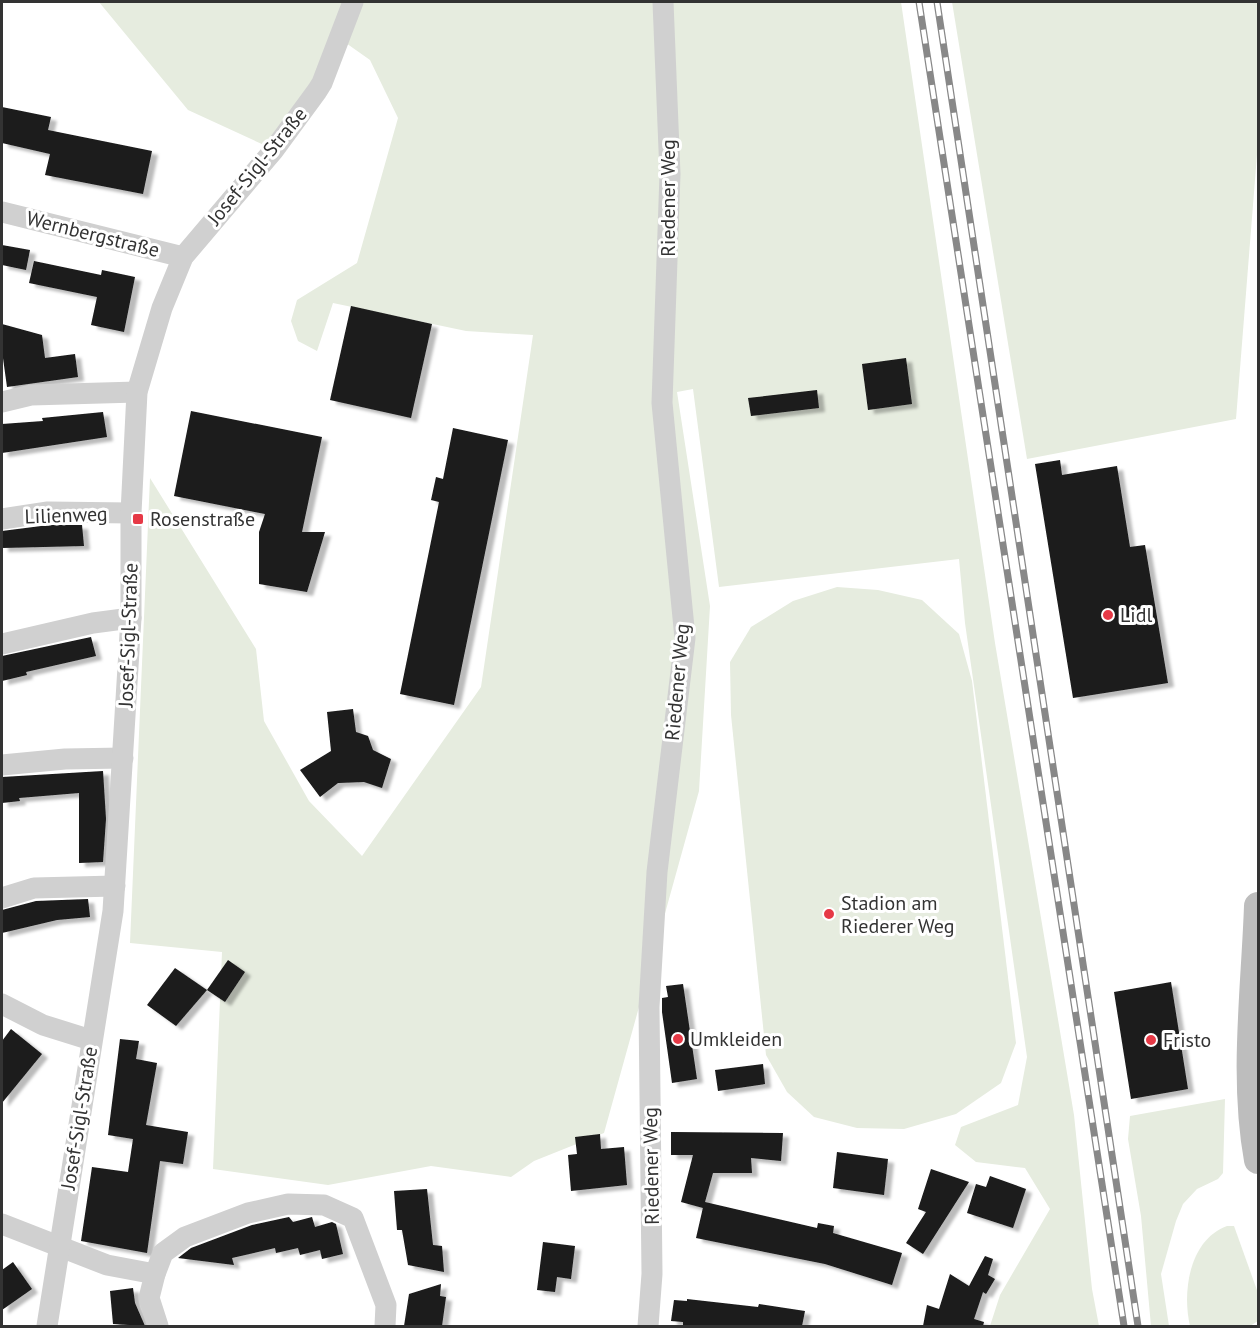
<svg xmlns="http://www.w3.org/2000/svg" width="1260" height="1328" viewBox="0 0 1260 1328" font-family="'PT Sans',sans-serif">
<style>
.green{fill:#e6ecdf}
.building{fill:#1a1a1a;filter:url(#shadow)}
.lines{fill:none;stroke-linecap:round;stroke-linejoin:round}
.minor{stroke:#d0d0d0;stroke-width:21}
.secondary{stroke:#bdbdbd;stroke-width:28}
.rail-casing{stroke:#888;stroke-width:7}
.rail{stroke:#fff;stroke-width:4.5;stroke-dasharray:14;stroke-linecap:butt}
.poi-dot{fill:#e63946;stroke:#fff;stroke-width:2}
.labels{text-anchor:middle;stroke-width:6;stroke-linejoin:round;paint-order:stroke}
.street-label{font-size:20px;fill:#333;stroke:#fff}
.poi-label{font-size:20px;fill:#333;stroke:#fff;text-anchor:start}
</style>
<defs>
<filter id="shadow"><feDropShadow dx="6" dy="4" stdDeviation="1.5" flood-color="#0004"/></filter>
</defs>
<rect width="100%" height="100%" fill="#fff"/>
<g class="green">
<path d="M 99,2 L 901,2 L 995,643 L 1074,1115 L 1092,1289 L 1099,1326 L 990,1326 L 1000,1295 L 1050,1209 L 1025,1168 L 976,1162 L 955,1145 L 961,1127 L 1018,1105 L 1027,1057 L 965,623 L 959,559 L 719,587 L 693,389 L 677,392 L 710,606 L 699,791 L 604,1133 L 534,1161 L 511,1177 L 431,1166 L 328,1185 L 213,1169 L 222,952 L 130,943 L 150,478 L 256,649 L 264,721 L 309,801 L 362,856 L 481,687 L 533,335 L 466,331 L 333,303 L 317,351 L 298,341 L 291,321 L 297,300 L 357,263 L 398,118 L 370,60 L 336,36 L 319,81 L 264,145 L 188,110 Z"/>
<path d="M 952,2 L 1258,2 L 1258,142 L 1236,419 L 1027,459 Z"/>
<path d="M 837,587 L 878,590 L 922,600 L 959,634 L 972,681 L 1016,1043 L 1001,1083 L 956,1114 L 904,1129 L 857,1128 L 814,1117 L 787,1092 L 766,1055 L 731,715 L 730,662 L 751,627 L 793,601 Z"/>
<path d="M 1225,1099 L 1223,1173 L 1218,1179 L 1197,1189 L 1183,1204 L 1176,1221 L 1161,1274 L 1169,1326 L 1151,1326 L 1141,1216 L 1128,1139 L 1130,1116 Z"/>
<path d="M 1227,1226 L 1234,1226 L 1258,1293 L 1258,1321 L 1250,1326 L 1190,1326 C 1182,1292 1189,1240 1227,1226 Z"/>
</g>
<g class="building">
<path d="M 2,107 L 51,117 L 48,130 L 152,151 L 143,194 L 45,175 L 50,154 L 2,143 Z"/>
<path d="M 2,245 L 30,250 L 26,270 L 2,265 Z"/>
<path d="M 34,261 L 101,275 L 102,270 L 135,277 L 124,332 L 91,325 L 97,297 L 29,283 Z"/>
<path d="M 351,306 L 432,324 L 411,418 L 330,400 Z"/>
<path d="M 2,324 L 42,335 L 45,358 L 75,354 L 78,377 L 7,387 L 2,351 Z"/>
<path d="M 906,358 L 912,404 L 868,410 L 862,364 Z"/>
<path d="M 817,390 L 819,408 L 751,416 L 748,398 Z"/>
<path d="M 191,411 L 322,437 L 302,532 L 325,532 L 307,592 L 259,584 L 259,532 L 265,514 L 174,496 Z"/>
<path d="M 103,412 L 107,437 L 2,453 L 2,424 L 43,421 L 42,418 Z"/>
<path d="M 453,428 L 508,440 L 454,705 L 400,694 L 439,502 L 431,500 L 436,477 L 443,479 Z"/>
<path d="M 1060,460 L 1062,475 L 1117,466 L 1130,547 L 1145,545 L 1168,683 L 1073,698 L 1035,464 Z"/>
<path d="M 49,525 L 82,525 L 84,546 L 2,548 L 2,531 Z"/>
<path d="M 91,637 L 96,656 L 26,672 L 27,675 L 2,681 L 2,656 Z"/>
<path d="M 353,709 L 356,732 L 368,736 L 373,750 L 391,759 L 382,788 L 364,782 L 338,783 L 320,797 L 300,770 L 331,751 L 327,712 Z"/>
<path d="M 103,771 L 106,819 L 103,862 L 79,863 L 79,793 L 19,798 L 20,801 L 2,803 L 2,777 Z"/>
<path d="M 88,899 L 90,917 L 57,920 L 2,933 L 2,910 L 36,901 Z"/>
<path d="M 228,960 L 245,972 L 225,1002 L 207,990 Z"/>
<path d="M 175,968 L 207,990 L 176,1026 L 147,1005 Z"/>
<path d="M 1171,982 L 1188,1089 L 1131,1099 L 1114,992 Z"/>
<path d="M 683,984 L 697,1079 L 672,1083 L 662,1012 L 662,998 L 668,997 L 666,986 Z"/>
<path d="M 11,1029 L 42,1054 L 2,1103 L 2,1041 Z"/>
<path d="M 120,1039 L 139,1041 L 136,1059 L 157,1063 L 146,1125 L 188,1132 L 183,1164 L 160,1161 L 147,1253 L 81,1241 L 92,1167 L 128,1172 L 133,1139 L 108,1135 Z"/>
<path d="M 763,1064 L 765,1084 L 718,1091 L 715,1070 Z"/>
<path d="M 671,1132 L 783,1133 L 781,1161 L 751,1158 L 752,1173 L 713,1173 L 705,1202 L 817,1228 L 818,1223 L 834,1226 L 833,1233 L 902,1253 L 892,1285 L 825,1264 L 696,1238 L 704,1203 L 703,1208 L 681,1202 L 693,1155 L 671,1155 Z"/>
<path d="M 600,1134 L 601,1149 L 624,1147 L 627,1185 L 571,1191 L 568,1155 L 577,1154 L 575,1137 Z"/>
<path d="M 837,1152 L 888,1159 L 884,1195 L 833,1188 Z"/>
<path d="M 931,1169 L 969,1182 L 923,1254 L 906,1243 L 926,1212 L 918,1209 Z"/>
<path d="M 990,1176 L 1026,1189 L 1013,1228 L 967,1213 L 976,1184 L 986,1187 Z"/>
<path d="M 427,1189 L 433,1245 L 442,1246 L 444,1272 L 408,1265 L 402,1230 L 397,1230 L 394,1191 Z"/>
<path d="M 289,1217 L 293,1222 L 312,1217 L 315,1227 L 332,1222 L 336,1224 L 343,1254 L 322,1259 L 320,1250 L 300,1255 L 298,1248 L 276,1253 L 275,1248 L 232,1258 L 234,1265 L 178,1258 L 191,1248 L 252,1225 Z"/>
<path d="M 543,1242 L 575,1246 L 571,1279 L 557,1277 L 555,1292 L 537,1290 Z"/>
<path d="M 985,1256 L 993,1259 L 988,1275 L 995,1279 L 986,1294 L 983,1292 L 974,1319 L 984,1322 L 983,1326 L 923,1326 L 927,1305 L 939,1309 L 950,1274 L 969,1286 Z"/>
<path d="M 13,1262 L 32,1289 L 2,1310 L 2,1270 Z"/>
<path d="M 441,1284 L 440,1296 L 446,1297 L 442,1326 L 404,1326 L 409,1294 Z"/>
<path d="M 133,1288 L 135,1303 L 145,1326 L 113,1324 L 110,1291 Z"/>
<path d="M 687,1299 L 758,1307 L 759,1304 L 805,1311 L 802,1326 L 683,1326 L 683,1322 L 671,1321 L 674,1300 L 687,1301 Z"/>
</g>
<g class="lines">
<g class="minor">
<path d="M 2,212 L 183,257"/>
<path d="M 2,402 L 31,395 L 137,392"/>
<path d="M 2,519 L 48,512 L 131,513"/>
<path d="M 2,644 L 93,623 L 131,618"/>
<path d="M 2,765 L 65,759 L 123,758"/>
<path d="M 2,898 L 34,888 L 115,886"/>
<path d="M 2,1004 L 43,1025 L 91,1040"/>
<path d="M 2,1224 L 107,1265 L 155,1274"/>
<path d="M 47,1326 L 113,911 L 131,618 L 131,513 L 137,392 L 162,308 L 183,257 L 273,151 L 317,91 L 322,83 L 353,2"/>
<path d="M 158,1326 L 149,1298 L 155,1274 L 163,1253 L 185,1237 L 248,1213 L 288,1204 L 324,1205 L 353,1218 L 386,1305 L 385,1326"/>
<path d="M 648,1326 L 652,1274 L 649,1007 L 657,872 L 685,638 L 662,403 L 670,174 L 663,2"/>
</g>
<path class="secondary" d="M 1258,906 C 1255,990 1243,1078 1258,1160"/>
<g class="rail-casing">
<g id="rail">
<path d="M 919,2 L 1124,1326"/>
<path d="M 937,2 L 1138,1326"/>
</g>
</g>
<use href="#rail" class="rail"/>
</g>
<g class="poi-dot">
<rect x="132" y="513" width="12" height="12" rx="3"/>
<circle cx="1108" cy="615" r="6"/>
<circle cx="829" cy="914" r="6"/>
<circle cx="678" cy="1039" r="6"/>
<circle cx="1151" cy="1040" r="6"/>
</g>
<g class="labels">
<g class="street-label">
<text transform="translate(257 166) rotate(-51)" y="7">Josef-Sigl-Straße</text>
<text transform="translate(668 198) rotate(-90)" y="7">Riedener Weg</text>
<text transform="translate(93 234) rotate(14)" y="7">Wernbergstraße</text>
<text transform="translate(66 515) rotate(-2)" y="7">Lilienweg</text>
<text transform="translate(128 635) rotate(-88)" y="7">Josef-Sigl-Straße</text>
<text transform="translate(677 682) rotate(-85)" y="7">Riedener Weg</text>
<text transform="translate(79 1118) rotate(-81)" y="7">Josef-Sigl-Straße</text>
<text transform="translate(651 1166) rotate(-91)" y="7">Riedener Weg</text>
</g>
<g class="poi-label">
<text x="150" y="526">Rosenstraße</text>
<text x="1120" y="622">Lidl</text>
<text x="841" y="910">Stadion am<tspan x="841" dy="23">Riederer Weg</tspan></text>
<text x="690" y="1046">Umkleiden</text>
<text x="1163" y="1047">Fristo</text>
</g>
</g>
<rect width="1260" height="1328" fill="none" stroke="#333333" stroke-width="6"/>
</svg>
